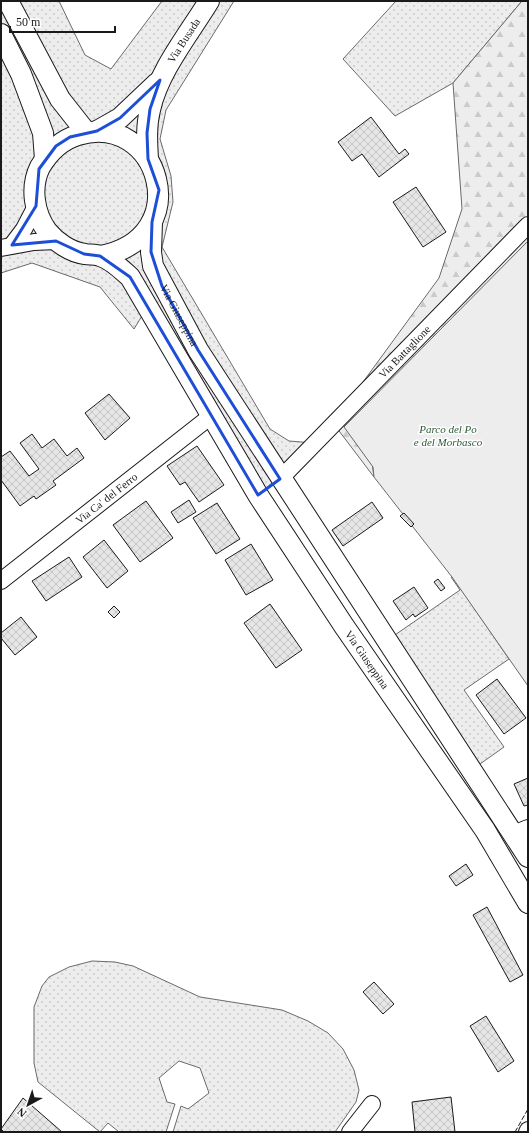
<svg xmlns="http://www.w3.org/2000/svg" width="529" height="1133" viewBox="0 0 529 1133" font-family="Georgia,serif">
<style>
.grass{fill:url(#grass-dots);stroke:#6a6a6a}
.forest{fill:url(#forest-firs);stroke:#6a6a6a}
.built{fill:#ededed;stroke:#6a6a6a}
.building{fill:url(#building-cross-hatch);stroke:#1a1a1a}
.lines{fill:none;stroke-linecap:round;stroke-linejoin:round}
.minor-casing{stroke:#1a1a1a;stroke-width:18}
.major-casing{stroke:#1a1a1a;stroke-width:22}
.minor{stroke:#fff;stroke-width:16}
.major{stroke:#fff;stroke-width:20}
.fence{stroke:#1a1a1a;stroke-width:1;stroke-dasharray:5 2;stroke-linecap:butt}
.marked{fill:none;stroke:#1d4ed8;stroke-width:3;stroke-linejoin:round}
.labels{text-anchor:middle;stroke-width:3;stroke-linejoin:round;paint-order:stroke}
.street-label{font-size:11px;fill:#1a1a1a;stroke:#fff}
.park-label{font-size:11px;font-style:italic;fill:#2b5a34;stroke:#fff}
</style>
<defs>
<pattern id="grass-dots" width="8" height="8" patternUnits="userSpaceOnUse"><rect width="8" height="8" fill="#ededed"/><path d="M2 2h.1M6 6h.1" fill="none" stroke="#cbcbcb" stroke-width="1.8" stroke-linecap="round"/></pattern>
<pattern id="forest-firs" width="22" height="20" patternUnits="userSpaceOnUse"><rect width="22" height="20" fill="#ededed"/><path d="M5 1l3.5 6h-7zM16 11l3.5 6h-7z" fill="#cbcbcb"/></pattern>
<pattern id="building-cross-hatch" width="8" height="8" patternUnits="userSpaceOnUse"><rect width="8" height="8" fill="#e6e6e6"/><path d="M0 0l8 8M0 8l8-8" fill="none" stroke="#c5c5c5"/></pattern>
</defs>
<rect width="100%" height="100%" fill="#fff"/>
<g class="grass">
<path d="M 1,1 L 59,1 L 85,55 L 111,69 L 162,1 L 234,1 L 166,110 L 160,139 L 171,176 L 173,202 L 162,247 L 270,429 L 289,441 L 314,443 L 259,495 L 148,306 L 134,329 L 100,287 L 32,263 L 1,273 Z"/>
<path d="M 396,1 L 522,1 L 453,83 L 395,116 L 343,59 Z"/>
<path d="M 528,519 L 461,589 L 509,659 L 464,690 L 504,747 L 480,764 L 392,637 L 460,590 L 451,577 Z"/>
<path d="M 92,961 L 115,962 L 133,966 L 200,997 L 282,1010 L 308,1021 L 328,1033 L 343,1049 L 354,1070 L 359,1090 L 356,1102 L 335,1132 L 173,1132 L 181,1106 L 188,1109 L 209,1093 L 200,1068 L 179,1061 L 159,1078 L 167,1102 L 175,1104 L 166,1132 L 119,1132 L 108,1123 L 100,1132 L 38,1082 L 34,1063 L 34,1007 L 42,986 L 49,977 L 69,967 Z"/>
</g>
<path class="forest" d="M 522,1 L 528,1 L 528,291 L 369,441 L 374,477 L 333,423 L 439,278 L 462,209 L 453,83 Z"/>
<path class="built" d="M 528,241 L 528,686 L 452,577 L 374,477 L 373,467 L 344,427 Z"/>
<g class="building">
<path d="M 371,117 L 399,154 L 405,149 L 409,154 L 379,177 L 362,154 L 352,161 L 338,142 Z"/>
<path d="M 416,187 L 446,232 L 423,247 L 393,202 Z"/>
<path d="M 109,394 L 130,418 L 105,440 L 85,413 Z"/>
<path d="M 32,434 L 42,448 L 54,439 L 67,456 L 77,448 L 84,458 L 53,481 L 56,485 L 36,499 L 34,496 L 20,506 L 1,480 L 1,457 L 10,451 L 29,476 L 39,469 L 20,443 Z"/>
<path d="M 197,446 L 224,485 L 199,502 L 185,482 L 180,485 L 167,466 Z"/>
<path d="M 189,500 L 196,512 L 178,523 L 171,512 Z"/>
<path d="M 146,501 L 173,538 L 140,562 L 113,525 Z"/>
<path d="M 372,502 L 383,518 L 343,546 L 332,530 Z"/>
<path d="M 217,503 L 240,539 L 216,554 L 193,518 Z"/>
<path d="M 404,513 L 414,524 L 411,527 L 400,516 Z"/>
<path d="M 104,540 L 128,571 L 107,588 L 83,557 Z"/>
<path d="M 251,544 L 273,580 L 246,595 L 225,560 Z"/>
<path d="M 69,557 L 82,577 L 46,601 L 32,581 Z"/>
<path d="M 438,579 L 445,588 L 441,591 L 434,582 Z"/>
<path d="M 414,587 L 428,608 L 415,617 L 413,614 L 406,620 L 393,601 Z"/>
<path d="M 270,604 L 302,650 L 276,668 L 244,623 Z"/>
<path d="M 114,606 L 120,612 L 114,618 L 108,612 Z"/>
<path d="M 21,617 L 37,637 L 15,655 L 1,638 L 1,633 Z"/>
<path d="M 497,679 L 526,718 L 504,734 L 476,695 Z"/>
<path d="M 528,778 L 528,805 L 524,806 L 514,784 Z"/>
<path d="M 466,864 L 473,875 L 456,886 L 449,876 Z"/>
<path d="M 487,907 L 523,975 L 510,982 L 473,915 Z"/>
<path d="M 374,982 L 394,1004 L 383,1014 L 363,992 Z"/>
<path d="M 486,1016 L 514,1061 L 498,1072 L 470,1026 Z"/>
<path d="M 451,1097 L 455,1132 L 415,1132 L 412,1102 Z"/>
<path d="M 23,1098 L 62,1132 L 4,1132 L 1,1129 Z"/>
</g>
<g class="lines">
<g class="minor-casing">
<g id="minor">
<path d="M 12,245 L 24,229 L 36,206"/>
<path d="M 1,248 L 34,242 L 56,241"/>
<path id="s1" d="M 280,479 L 528,225"/>
<path id="s2" d="M 1,581 L 211,416"/>
<path d="M 513,834 L 528,828"/>
<path d="M 350,1132 L 372,1104"/>
<path d="M 527,1132 L 528,1130"/>
</g>
</g>
<g class="major-casing">
<g id="major">
<path d="M 8,1 L 60,99 L 86,132"/>
<path d="M 1,34 L 21,74 L 43,133 L 45,159"/>
<path d="M 97,131 L 120,118 L 157,83"/>
<path id="s3" d="M 148,159 C 147,142 146,126 150,110 C 158,72 189,34 209,1"/>
<path id="s4" d="M 152,222 L 151,252 L 153,266 L 198,350 L 528,857"/>
<path id="s5" d="M 100,256 C 198,238 159,110 78,135 C 61,140 49,152 40,167 C 30,187 34,213 47,231 C 56,242 70,252 85,254 C 90,255 95,254 100,256 C 111,259 121,269 130,277 L 258,495 L 344,626 L 485,830 L 528,903"/>
</g>
</g>
<use href="#minor" class="minor"/>
<use href="#major" class="major"/>
<path class="fence" d="M 515,1132 L 528,1109"/>
</g>
<path class="marked" d="M 160,80 L 150,109 L 147,133 L 148,159 L 159,190 L 152,222 L 151,252 L 162,286 L 198,350 L 280,479 L 258,495 L 130,277 L 100,256 L 84,254 L 56,241 L 12,245 L 36,206 L 39,169 L 56,146 L 70,137 L 97,131 L 120,118 Z"/>
<g class="labels">
<g class="street-label">
<text dy="4" stroke="none"><textPath href="#s3" startOffset="127">Via Busada</textPath></text>
<text dy="4" stroke="none"><textPath href="#s4" startOffset="100">Via Giuseppina</textPath></text>
<text dy="4" stroke="none"><textPath href="#s1" startOffset="178">Via Battaglione</textPath></text>
<text dy="4" stroke="none"><textPath href="#s2" startOffset="134">Via Ca' del Ferro</textPath></text>
<text dy="4" stroke="none"><textPath href="#s5" startOffset="875">Via Giuseppina</textPath></text>
</g>
<g class="park-label">
<text x="448" y="433">Parco del Po<tspan x="448" dy="13">e del Morbasco</tspan></text>
</g>
</g>
<rect width="529" height="1133" fill="none" stroke="#1a1a1a" stroke-width="4"/>
<g transform="translate(28 1105) rotate(220)" stroke="#ffffff" stroke-width="3" paint-order="stroke">
<path d="M0-3L7 15L0 10L-7 15Z" fill="#1a1a1a"/>
<text y="-6" font-size="11" font-weight="bold" text-anchor="middle" fill="#1a1a1a">N</text>
</g>
<path d="M10 26v6h105v-6" fill="none" stroke="#1a1a1a" stroke-width="2"/>
<text x="16" y="26" font-size="12" fill="#1a1a1a" stroke="#ffffff" stroke-width="3" paint-order="stroke">50 m</text>
</svg>
